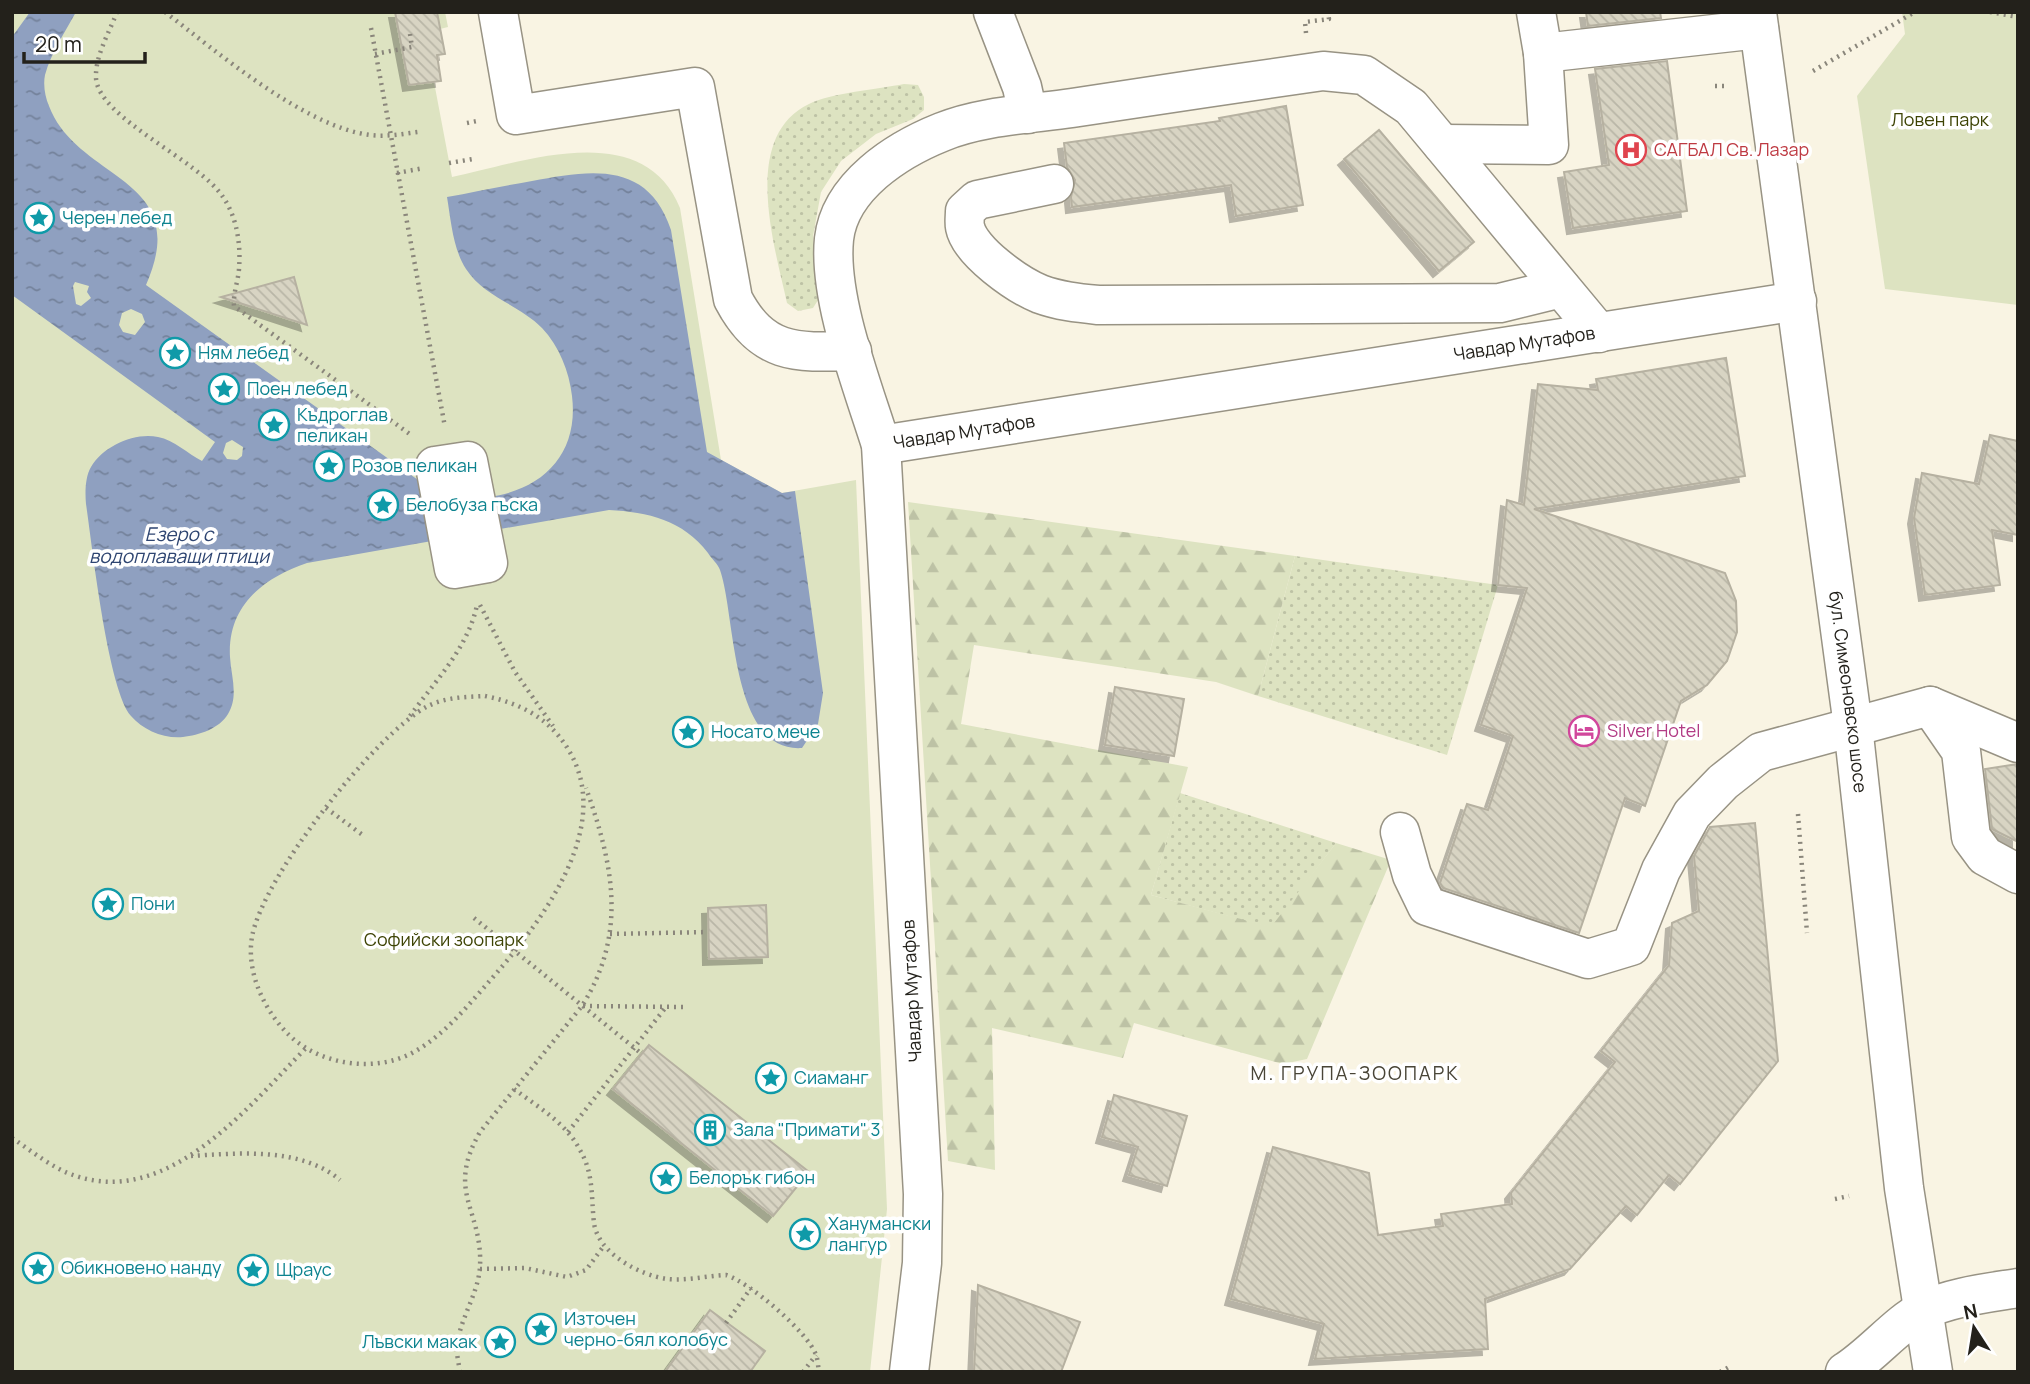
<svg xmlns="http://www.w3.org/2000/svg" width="2030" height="1384" viewBox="0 0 2030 1384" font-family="Manrope,sans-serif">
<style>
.grass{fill:url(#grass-dots)}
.forest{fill:url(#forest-firs)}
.park{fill:#dde3c1}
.water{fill:url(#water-ripples);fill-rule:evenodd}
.building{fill:url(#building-back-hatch);stroke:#b6b1a1;stroke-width:2;filter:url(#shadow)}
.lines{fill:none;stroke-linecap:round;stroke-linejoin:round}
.minor-casing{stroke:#989384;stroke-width:41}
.major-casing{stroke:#989384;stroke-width:41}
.path{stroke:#8a867b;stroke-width:4.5;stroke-dasharray:2 5;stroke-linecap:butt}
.minor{stroke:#fff;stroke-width:38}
.major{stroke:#fff;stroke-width:38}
.labels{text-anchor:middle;stroke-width:7;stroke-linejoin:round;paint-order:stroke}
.park-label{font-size:18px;fill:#3d4304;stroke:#fff}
.health-label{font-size:18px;fill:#be3a42;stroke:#fff;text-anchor:start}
.culture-label{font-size:18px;fill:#0d838f;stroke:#fff;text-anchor:start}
.street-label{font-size:18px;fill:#23211b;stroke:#fff}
.hotel-label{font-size:18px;fill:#b23c85;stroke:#fff;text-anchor:start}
.water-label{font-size:19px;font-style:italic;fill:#2e4571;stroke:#fff}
.neighbourhood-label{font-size:19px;letter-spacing:2px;fill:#494537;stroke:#fff}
</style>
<defs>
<pattern id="grass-dots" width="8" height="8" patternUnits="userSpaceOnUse" patternTransform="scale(1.75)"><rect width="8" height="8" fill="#dde3c1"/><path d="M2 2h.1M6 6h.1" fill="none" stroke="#bdc2a5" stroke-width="1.8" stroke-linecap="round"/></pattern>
<pattern id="forest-firs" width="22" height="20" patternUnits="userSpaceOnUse" patternTransform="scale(1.75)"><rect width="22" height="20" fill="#dde3c1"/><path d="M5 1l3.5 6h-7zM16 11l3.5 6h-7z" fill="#bdc2a5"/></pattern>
<pattern id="water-ripples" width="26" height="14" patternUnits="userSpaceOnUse" patternTransform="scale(1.75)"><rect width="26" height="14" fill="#8fa0c0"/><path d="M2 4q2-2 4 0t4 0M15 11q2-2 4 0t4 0" fill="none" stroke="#74829b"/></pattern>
<pattern id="building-back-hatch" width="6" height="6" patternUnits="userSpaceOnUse" patternTransform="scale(1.75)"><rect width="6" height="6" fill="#d8d4c3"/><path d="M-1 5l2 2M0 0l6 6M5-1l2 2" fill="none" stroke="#b9b6a7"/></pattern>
<filter id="shadow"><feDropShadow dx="-6" dy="6" stdDeviation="0" flood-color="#0004"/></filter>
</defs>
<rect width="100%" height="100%" fill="#f9f4e3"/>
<g class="grass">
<path d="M 904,84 L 918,85 L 924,97 L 924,110 L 913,119 L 876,134 L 841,161 L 821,192 L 813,236 L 820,297 L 813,308 L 798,311 L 787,303 C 775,247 740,137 809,104 C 830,93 879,89 904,84 Z"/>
<path d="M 1295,556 L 1498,585 L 1447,755 L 1258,696 Z"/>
<path d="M 1180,793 L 1336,843 L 1272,928 L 1151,895 Z"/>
</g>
<path class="forest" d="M 908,502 L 1295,556 L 1258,696 L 1216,682 L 974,645 L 961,724 L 1188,767 L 1151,895 L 1271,927 L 1336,843 L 1391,860 L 1307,1059 L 1283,1064 L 1134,1023 L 1123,1058 L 992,1028 L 995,1170 L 948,1161 Z"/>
<g class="park">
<path d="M 12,12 L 445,12 L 448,27 L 440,29 L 445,54 L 437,56 L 441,81 L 434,82 L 452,177 C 524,162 643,117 680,208 L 721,460 L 782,493 L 856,480 L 887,1209 L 870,1372 L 12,1372 Z"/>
<path d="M 1902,12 L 2018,12 L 2018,305 L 1885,289 L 1857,96 L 1905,34 Z"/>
</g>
<path class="water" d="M 30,12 L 76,12 C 65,32 51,53 45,75 C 43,85 45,97 49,106 C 78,182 194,176 146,285 L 439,495 C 455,496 472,499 488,497 C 544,490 579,453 572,396 C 569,371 559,346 542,328 C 520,305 484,297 466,269 C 453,249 451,221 447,197 C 475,192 503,186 532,181 C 590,170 648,160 671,230 L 707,452 L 782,493 L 795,491 L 823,693 L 818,724 L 802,748 C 730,753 736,615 720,570 C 718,564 711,558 708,553 C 683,520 648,512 609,510 L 307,563 C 263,578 227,606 230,657 C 231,676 239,696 228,714 C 219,729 199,735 183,737 C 164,739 143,730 131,716 C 108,690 92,545 86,504 C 85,493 85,477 91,467 C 103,446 135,432 158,437 C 174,440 188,454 202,461 L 215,442 L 12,295 L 12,37 ZM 75,282 L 89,286 L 87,292 L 91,298 L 81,306 L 76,304 L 73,286 ZM 131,309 L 142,314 L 145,322 L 135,335 L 123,332 L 119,325 L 122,313 ZM 232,440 L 243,447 L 242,456 L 237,460 L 227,459 L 223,453 L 226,443 Z"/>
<g class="building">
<path d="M 395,12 L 437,12 L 445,54 L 437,55 L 441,81 L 409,85 Z"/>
<path d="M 1586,12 L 1660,12 L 1661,18 L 1588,26 Z"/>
<path d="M 1667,61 L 1687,211 L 1573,228 L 1564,172 L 1609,165 L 1595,69 Z"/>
<path d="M 1286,106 L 1303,205 L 1236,216 L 1231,185 L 1072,207 L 1071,197 L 1075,180 L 1067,167 L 1064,143 L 1220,121 L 1219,118 Z"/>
<path d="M 1379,130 L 1474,242 L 1439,271 L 1344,159 Z"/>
<path d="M 294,277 L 307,325 L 221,297 Z"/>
<path d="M 1726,358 L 1745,476 L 1534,509 L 1725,573 L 1736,601 L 1737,632 L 1727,661 L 1707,685 L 1681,701 L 1645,806 L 1625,798 L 1579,933 L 1443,888 L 1440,883 L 1467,804 L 1488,810 L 1513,736 L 1481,725 L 1527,588 L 1498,585 L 1507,500 L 1524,505 L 1538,384 L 1598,390 L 1596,379 Z"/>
<path d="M 1990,435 L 2018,441 L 2018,535 L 1992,530 L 2000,585 L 1925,595 L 1914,518 L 1922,473 L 1979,484 Z"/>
<path d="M 1115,687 L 1184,699 L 1174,756 L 1105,745 Z"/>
<path d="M 2018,764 L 2018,842 L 1992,829 L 1985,769 Z"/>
<path d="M 1755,823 L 1778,1061 L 1680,1184 L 1669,1175 L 1637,1215 L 1626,1206 L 1570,1269 L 1485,1299 L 1488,1349 L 1315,1359 L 1324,1324 L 1231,1299 L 1273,1147 L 1369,1173 L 1378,1235 L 1443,1226 L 1441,1214 L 1512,1204 L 1511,1193 L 1615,1062 L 1601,1051 L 1669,965 L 1672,923 L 1699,911 L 1694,856 L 1710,827 Z"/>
<path d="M 766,905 L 768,957 L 709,959 L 708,908 Z"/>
<path d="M 649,1045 L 809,1172 L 773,1216 L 613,1089 Z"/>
<path d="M 1114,1095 L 1187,1116 L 1167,1186 L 1129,1175 L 1138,1147 L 1102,1137 Z"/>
<path d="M 978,1285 L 1080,1322 L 1061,1372 L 974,1372 Z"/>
<path d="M 710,1310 L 765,1351 L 750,1372 L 665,1372 Z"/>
</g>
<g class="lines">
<g class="minor-casing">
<g id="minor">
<path d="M 498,12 L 516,115 L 695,87 L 733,299 C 762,354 794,353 852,351"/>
<path d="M 993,12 L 1022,87 L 1028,114"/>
<path d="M 1536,12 L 1543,53 L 1759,29"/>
<path d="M 1442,144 L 1549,145 L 1543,53"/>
<path d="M 1054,184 L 977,200 L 965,211 C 965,216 964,223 965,227 C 970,252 1018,285 1040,294 C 1059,301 1078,303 1098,305 L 1500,303 L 1561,288"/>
<path id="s1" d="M 881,445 L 1797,301"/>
<path d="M 468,461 L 488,563 L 454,569 L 435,466 Z"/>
<path d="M 1930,706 L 1961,751 L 1971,837 L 1985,856 L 2018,874"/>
<path d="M 1400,832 L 1412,875 L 1427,906 L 1588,959 L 1631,946 L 1661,870 L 1692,814 L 1723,782 L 1761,752 L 1930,706 L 2018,743"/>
<path d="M 909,1372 L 922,1263 L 923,1194 L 881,445 C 863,387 828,299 834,239 C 840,186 897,150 942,132 C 981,116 1030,114 1072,108 C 1156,95 1239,83 1323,71 L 1364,75 L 1411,107 L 1599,333"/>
</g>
</g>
<g class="major-casing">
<g id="major">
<path id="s2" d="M 1757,12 L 1853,726 L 1904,1188 L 1933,1372"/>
<path d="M 1845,1372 C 1871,1356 1898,1323 1922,1311 C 1950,1297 1987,1293 2018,1288"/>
</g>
</g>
<g class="path">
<path d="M 117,12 C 109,33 95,56 96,78 C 98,118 199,160 223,197 C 237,217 241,245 239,269 C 238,282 233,293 234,306 L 411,435"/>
<path d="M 165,12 C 217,52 305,127 370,135 C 386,137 402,134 418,132"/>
<path d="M 1990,12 L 2018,17"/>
<path d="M 371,28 L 445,427"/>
<path d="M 1306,33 L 1305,22 L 1329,19 L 1328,12"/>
<path d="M 375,54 L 412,47 L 410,34"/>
<path d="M 1813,71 L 1915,12"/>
<path d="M 1715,86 L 1724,86"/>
<path d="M 467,123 L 477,121"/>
<path d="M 449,163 L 473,159"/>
<path d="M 397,173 L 424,168"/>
<path d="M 480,605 L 515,672 L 553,726"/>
<path d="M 485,696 C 520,703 549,718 568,749 C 617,828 538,926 487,984 C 465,1009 442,1037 412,1053 C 374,1073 319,1065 288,1034 C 264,1010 246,972 252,937 C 262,878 375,734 428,706 C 446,697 466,697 485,696 Z"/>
<path d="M 410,716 C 435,681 468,648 477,605"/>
<path d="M 326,808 L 364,836"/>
<path d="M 1798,814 L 1807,933"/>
<path d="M 474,918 L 642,1054"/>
<path d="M 610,934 L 708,932"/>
<path d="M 583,1006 L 686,1007"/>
<path d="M 514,1089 C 538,1107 566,1123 580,1150 C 594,1174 591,1197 594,1223 C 598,1253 639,1275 667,1279 C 686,1281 706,1276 726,1275 C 749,1282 808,1332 816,1355 C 818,1360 818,1367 819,1372"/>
<path d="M 568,1132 L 666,1007"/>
<path d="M 12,1138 C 32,1151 53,1169 76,1176 C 169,1207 249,1106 306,1048"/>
<path d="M 191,1156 C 239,1153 301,1147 340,1180"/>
<path d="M 1835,1199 L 1849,1196"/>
<path d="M 480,1269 L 525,1268 L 567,1277 L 586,1270 L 603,1247"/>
<path d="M 726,1323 L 751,1288"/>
<path d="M 460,1372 C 459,1365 457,1357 457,1350 C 457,1323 478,1296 480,1267 C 483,1209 445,1193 480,1132 L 582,1006 C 628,933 613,864 586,788"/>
<path d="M 803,1372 L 816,1355"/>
<path d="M 1720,1372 L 1729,1367"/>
</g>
<use href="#minor" class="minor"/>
<use href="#major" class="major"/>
</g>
<defs>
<g id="hospital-ring" transform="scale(1.575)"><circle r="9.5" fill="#fff" stroke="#e0444e" stroke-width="1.5"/><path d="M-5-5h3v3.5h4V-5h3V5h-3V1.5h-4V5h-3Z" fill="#e0444e"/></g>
<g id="sight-ring" transform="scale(1.575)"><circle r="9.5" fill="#fff" stroke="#0f9aa8" stroke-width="1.5"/><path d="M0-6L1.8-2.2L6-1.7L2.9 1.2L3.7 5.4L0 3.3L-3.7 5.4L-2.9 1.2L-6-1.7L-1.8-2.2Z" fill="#0f9aa8"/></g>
<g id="hotel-ring" transform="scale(1.575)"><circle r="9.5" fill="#fff" stroke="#d1479c" stroke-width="1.5"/><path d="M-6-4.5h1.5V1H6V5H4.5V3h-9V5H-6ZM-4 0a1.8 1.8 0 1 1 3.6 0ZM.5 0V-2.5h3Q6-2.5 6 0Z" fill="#d1479c"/></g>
<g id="building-ring" transform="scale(1.575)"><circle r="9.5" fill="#fff" stroke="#0f9aa8" stroke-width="1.5"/><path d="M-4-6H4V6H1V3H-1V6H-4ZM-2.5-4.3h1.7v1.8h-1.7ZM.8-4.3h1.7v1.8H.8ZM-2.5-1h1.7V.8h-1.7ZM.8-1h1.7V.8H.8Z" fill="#0f9aa8"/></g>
</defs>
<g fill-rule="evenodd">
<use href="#hospital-ring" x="1631" y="150"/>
<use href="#sight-ring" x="39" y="218"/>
<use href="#sight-ring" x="175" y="353"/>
<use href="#sight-ring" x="224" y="389"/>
<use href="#sight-ring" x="274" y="425"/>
<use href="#sight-ring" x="329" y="466"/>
<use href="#sight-ring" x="383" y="505"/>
<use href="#hotel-ring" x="1584" y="731"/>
<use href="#sight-ring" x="688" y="732"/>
<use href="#sight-ring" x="108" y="904"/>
<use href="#sight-ring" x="771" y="1078"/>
<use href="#building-ring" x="710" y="1130"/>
<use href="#sight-ring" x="666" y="1178"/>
<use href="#sight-ring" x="805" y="1234"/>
<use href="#sight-ring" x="38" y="1268"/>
<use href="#sight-ring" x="253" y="1270"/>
<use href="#sight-ring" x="541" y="1329"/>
<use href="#sight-ring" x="500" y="1342"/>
</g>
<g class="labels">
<g class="park-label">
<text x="1940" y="126">Ловен парк</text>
<text x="444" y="946">Софийски зоопарк</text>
</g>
<g class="health-label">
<text x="1654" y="156">САГБАЛ Св. Лазар</text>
</g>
<g class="culture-label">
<text x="62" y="224">Черен лебед</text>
<text x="198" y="359">Ням лебед</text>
<text x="247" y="395">Поен лебед</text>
<text x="297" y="421">Къдроглав<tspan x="297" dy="21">пеликан</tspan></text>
<text x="352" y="472">Розов пеликан</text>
<text x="406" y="511">Белобуза гъска</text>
<text x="711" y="738">Носато мече</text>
<text x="131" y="910">Пони</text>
<text x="794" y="1084">Сиаманг</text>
<text x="733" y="1136">Зала "Примати" 3</text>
<text x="689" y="1184">Белорък гибон</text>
<text x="828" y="1230">Ханумански<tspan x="828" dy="21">лангур</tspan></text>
<text x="61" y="1274">Обикновено нанду</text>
<text x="276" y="1276">Щраус</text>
<text x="564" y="1325">Източен<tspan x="564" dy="21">черно-бял колобус</tspan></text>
<text x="477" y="1348" text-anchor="end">Лъвски макак</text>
</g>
<g class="street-label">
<text dy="6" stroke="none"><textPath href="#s1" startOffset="651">Чавдар Мутафов</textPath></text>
<text dy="6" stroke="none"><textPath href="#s1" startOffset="84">Чавдар Мутафов</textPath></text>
<text dy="6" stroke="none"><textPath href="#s2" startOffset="686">бул. Симеоновско шосе</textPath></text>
<text transform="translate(912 991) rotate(-93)" y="6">Чавдар Мутафов</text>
</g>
<g class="hotel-label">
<text x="1607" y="737">Silver Hotel</text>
</g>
<g class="water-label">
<text x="179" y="541">Езеро с<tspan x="179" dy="22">водоплаващи птици</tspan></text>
</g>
<g class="neighbourhood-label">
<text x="1355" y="1080">М. ГРУПА-ЗООПАРК</text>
</g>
</g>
<rect width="2030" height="1384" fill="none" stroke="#23211b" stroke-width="28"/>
<g transform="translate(1974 1328) rotate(348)" stroke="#ffffff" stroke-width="5" paint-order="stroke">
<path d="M0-5L12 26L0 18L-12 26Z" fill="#23211b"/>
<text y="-10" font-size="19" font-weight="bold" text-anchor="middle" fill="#23211b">N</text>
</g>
<path d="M24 52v10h121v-10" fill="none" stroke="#23211b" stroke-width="3.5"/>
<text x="35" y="52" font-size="21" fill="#23211b" stroke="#ffffff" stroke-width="5" paint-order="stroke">20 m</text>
</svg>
